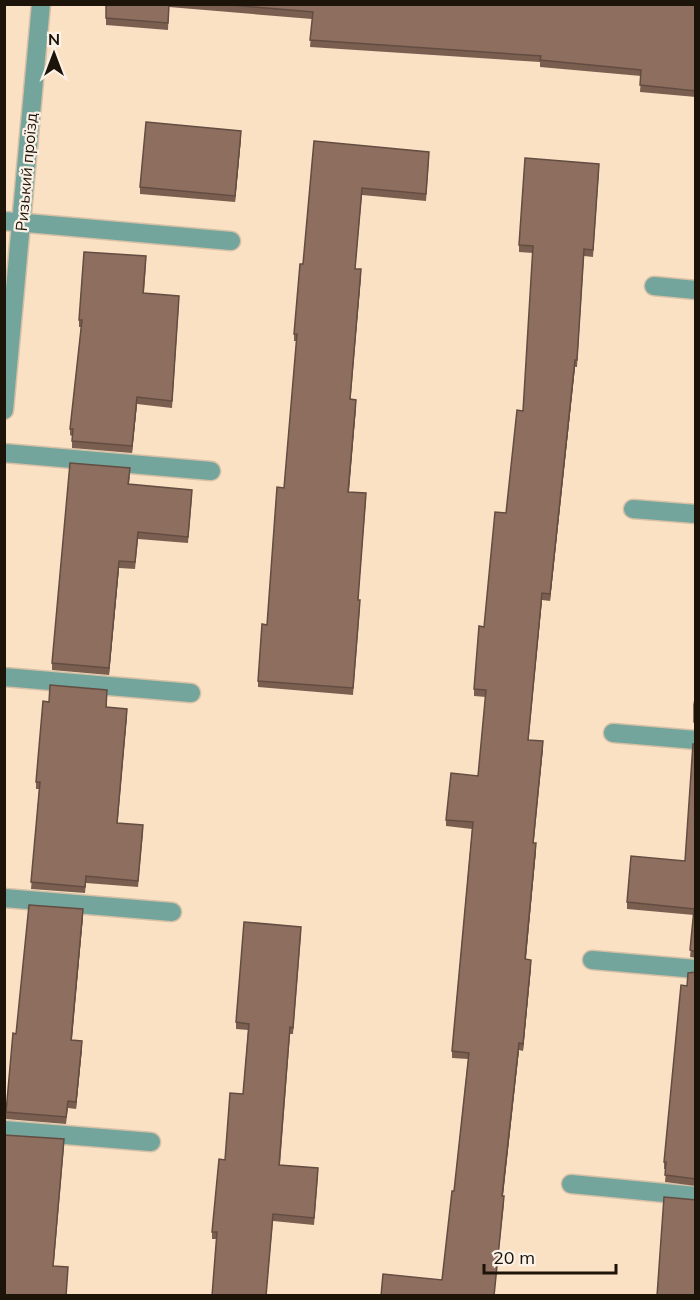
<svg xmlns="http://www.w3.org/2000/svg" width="700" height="1300" viewBox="0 0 700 1300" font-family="Mulish,sans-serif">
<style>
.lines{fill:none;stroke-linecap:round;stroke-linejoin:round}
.minor-casing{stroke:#d6c0a6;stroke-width:21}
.minor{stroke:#73a59c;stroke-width:18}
.wall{fill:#7a5f51}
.shaded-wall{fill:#634d42}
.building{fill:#8e6e5e;stroke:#634d42;stroke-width:1.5}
.labels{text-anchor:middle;stroke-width:4.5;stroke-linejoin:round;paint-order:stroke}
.street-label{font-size:16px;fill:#1c1309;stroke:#fbf1e6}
</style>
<rect width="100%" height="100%" fill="#fae1c4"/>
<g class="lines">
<g class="minor-casing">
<g id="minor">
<path d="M 4,221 L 231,241"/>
<path d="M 654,286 L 696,290"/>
<path d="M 4,410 L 41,4"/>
<path d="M 4,453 L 211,471"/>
<path d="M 633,509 L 696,514"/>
<path d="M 4,677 L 191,693"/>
<path d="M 613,733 L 696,740"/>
<path d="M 4,898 L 172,912"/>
<path d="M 592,960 L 696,969"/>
<path d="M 4,1130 L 151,1142"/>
<path d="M 571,1184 L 696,1196"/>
</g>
</g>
<use href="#minor" class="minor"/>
</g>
<g class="wall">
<path d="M 106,4 L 696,4 L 696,97 L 640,92 L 641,76 L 540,67 L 540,62 L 310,47 L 312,19 L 169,7 L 168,30 L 106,25 Z"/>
<path d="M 241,138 L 235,202 L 140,194 L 140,187 Z"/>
<path d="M 314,141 L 429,158 L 426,201 L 362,195 L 355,269 L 361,276 L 350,399 L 356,407 L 349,492 L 366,500 L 358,600 L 360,607 L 353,695 L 258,687 L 258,681 L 267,625 L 284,488 L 297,341 L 294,341 L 294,334 L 303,264 Z"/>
<path d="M 599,171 L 593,257 L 584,256 L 577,367 L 575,367 L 550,601 L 542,600 L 528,740 L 543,748 L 533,843 L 536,850 L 526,959 L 531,967 L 523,1051 L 519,1050 L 503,1196 L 504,1203 L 442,1280 L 454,1191 L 468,1059 L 452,1058 L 452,1051 L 472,829 L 446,826 L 446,820 L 478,776 L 486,697 L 474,696 L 474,689 L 484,627 L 506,513 L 523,411 L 533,253 L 519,252 L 519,245 Z"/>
<path d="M 146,263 L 144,293 L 179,302 L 172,408 L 137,404 L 132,453 L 72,448 L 72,436 L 70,435 L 70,429 L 81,327 L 79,327 L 79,320 Z"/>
<path d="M 130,475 L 129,484 L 192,497 L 188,543 L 138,539 L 135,569 L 119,568 L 109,675 L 52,670 L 52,663 Z"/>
<path d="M 107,697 L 107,707 L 127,715 L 117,823 L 143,832 L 138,887 L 86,883 L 85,893 L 31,889 L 39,789 L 36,789 L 36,782 L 49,702 Z"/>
<path d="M 696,744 L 696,958 L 690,957 L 694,915 L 627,909 L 627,902 L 685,861 Z"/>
<path d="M 83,916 L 72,1040 L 82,1048 L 76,1109 L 68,1108 L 66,1124 L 6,1119 L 6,1112 L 16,1034 Z"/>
<path d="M 301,934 L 293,1034 L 290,1034 L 280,1165 L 318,1175 L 314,1225 L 273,1221 L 266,1296 L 212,1296 L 217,1239 L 212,1239 L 212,1232 L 225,1160 L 243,1094 L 248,1030 L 236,1029 L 236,1022 Z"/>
<path d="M 696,972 L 696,1186 L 665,1182 L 666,1169 L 664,1169 L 664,1162 L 687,986 Z"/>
</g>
<g class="shaded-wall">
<path d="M 241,131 L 241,138 L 235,202 L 235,196 Z"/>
<path d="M 361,269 L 361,276 L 350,406 L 350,399 Z"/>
<path d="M 575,360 L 575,367 L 550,601 L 550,594 Z"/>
<path d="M 137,397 L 137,404 L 132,453 L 132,446 Z"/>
<path d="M 356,400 L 356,407 L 348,499 L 348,492 Z"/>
<path d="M 119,561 L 119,568 L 109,675 L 109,668 Z"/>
<path d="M 542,593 L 542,600 L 528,746 L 528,740 Z"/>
<path d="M 127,709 L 127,715 L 117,830 L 117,823 Z"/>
<path d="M 543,741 L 543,748 L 533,850 L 533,843 Z"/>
<path d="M 536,843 L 536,850 L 525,966 L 525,959 Z"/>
<path d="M 83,909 L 83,916 L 71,1046 L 71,1040 Z"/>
<path d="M 531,960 L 531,967 L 523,1051 L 523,1044 Z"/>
<path d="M 82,1041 L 82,1048 L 76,1109 L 76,1102 Z"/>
<path d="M 519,1043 L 519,1050 L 502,1203 L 502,1196 Z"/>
<path d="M 64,1139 L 64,1146 L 53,1273 L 53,1266 Z"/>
<path d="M 504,1196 L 504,1203 L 494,1296 Z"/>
</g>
<g class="building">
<path d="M 106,4 L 169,4 L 168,23 L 106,18 Z"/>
<path d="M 219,4 L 696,4 L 696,91 L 640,85 L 641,70 L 540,60 L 541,56 L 310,40 L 313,12 Z"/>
<path d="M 146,122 L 241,131 L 235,196 L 140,187 Z"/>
<path d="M 314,141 L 429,152 L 426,194 L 362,188 L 355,269 L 361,269 L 350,399 L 356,400 L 348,492 L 366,493 L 358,600 L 360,600 L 353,688 L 258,681 L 262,624 L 267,625 L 277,487 L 284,488 L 297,334 L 294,334 L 300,264 L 303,264 Z"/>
<path d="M 525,158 L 599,164 L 593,250 L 584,249 L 577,360 L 575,360 L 550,594 L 542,593 L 528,740 L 543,741 L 533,843 L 536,843 L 525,959 L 531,960 L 523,1044 L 519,1043 L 502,1196 L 504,1196 L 494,1296 L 381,1296 L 383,1274 L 442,1280 L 452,1191 L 454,1191 L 469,1053 L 452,1051 L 473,822 L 446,820 L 451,773 L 478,776 L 486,690 L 474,689 L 479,626 L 484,627 L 495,512 L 506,513 L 517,410 L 523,411 L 533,246 L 519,245 Z"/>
<path d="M 84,252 L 146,256 L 143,293 L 179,296 L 172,401 L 137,397 L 132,446 L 72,441 L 73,429 L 70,429 L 82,320 L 79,320 Z"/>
<path d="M 70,463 L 130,468 L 128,484 L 192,490 L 188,537 L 138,532 L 135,562 L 119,561 L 109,668 L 52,663 Z"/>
<path d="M 50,685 L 107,690 L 106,707 L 127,709 L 117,823 L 143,825 L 138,881 L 86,876 L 85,887 L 31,882 L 40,782 L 36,782 L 43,701 L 49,702 Z"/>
<path d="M 696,692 L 696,722 L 694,722 L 694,705 Z"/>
<path d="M 693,744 L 696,744 L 696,952 L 690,950 L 694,909 L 627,902 L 631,856 L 685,861 Z"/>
<path d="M 29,905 L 83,909 L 71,1040 L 82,1041 L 76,1102 L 68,1101 L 66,1117 L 6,1112 L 13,1033 L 16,1034 Z"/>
<path d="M 244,922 L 301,927 L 293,1028 L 290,1027 L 279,1165 L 318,1168 L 314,1218 L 273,1214 L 266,1296 L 212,1296 L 217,1232 L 212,1232 L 219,1159 L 225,1160 L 230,1093 L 243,1094 L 249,1024 L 236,1022 Z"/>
<path d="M 696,972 L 696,1179 L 665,1175 L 666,1162 L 664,1162 L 681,985 L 687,986 L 688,973 Z"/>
<path d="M 4,1135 L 64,1139 L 53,1266 L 68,1267 L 66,1296 L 4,1296 Z"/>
<path d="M 664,1197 L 696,1200 L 696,1296 L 657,1296 Z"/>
</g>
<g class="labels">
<g class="street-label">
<text transform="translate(26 172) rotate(-85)" y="6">Ризький проїзд</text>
</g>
</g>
<rect width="700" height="1300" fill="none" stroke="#1c1309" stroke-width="12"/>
<g transform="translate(54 54)" stroke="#fbf1e6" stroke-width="4.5" paint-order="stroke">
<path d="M0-4.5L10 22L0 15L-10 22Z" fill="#1c1309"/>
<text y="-9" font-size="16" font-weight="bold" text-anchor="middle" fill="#1c1309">N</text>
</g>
<path d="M484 1264v9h132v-9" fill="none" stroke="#1c1309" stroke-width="3"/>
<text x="493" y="1264" font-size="18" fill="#1c1309" stroke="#fbf1e6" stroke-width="4.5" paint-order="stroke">20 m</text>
</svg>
